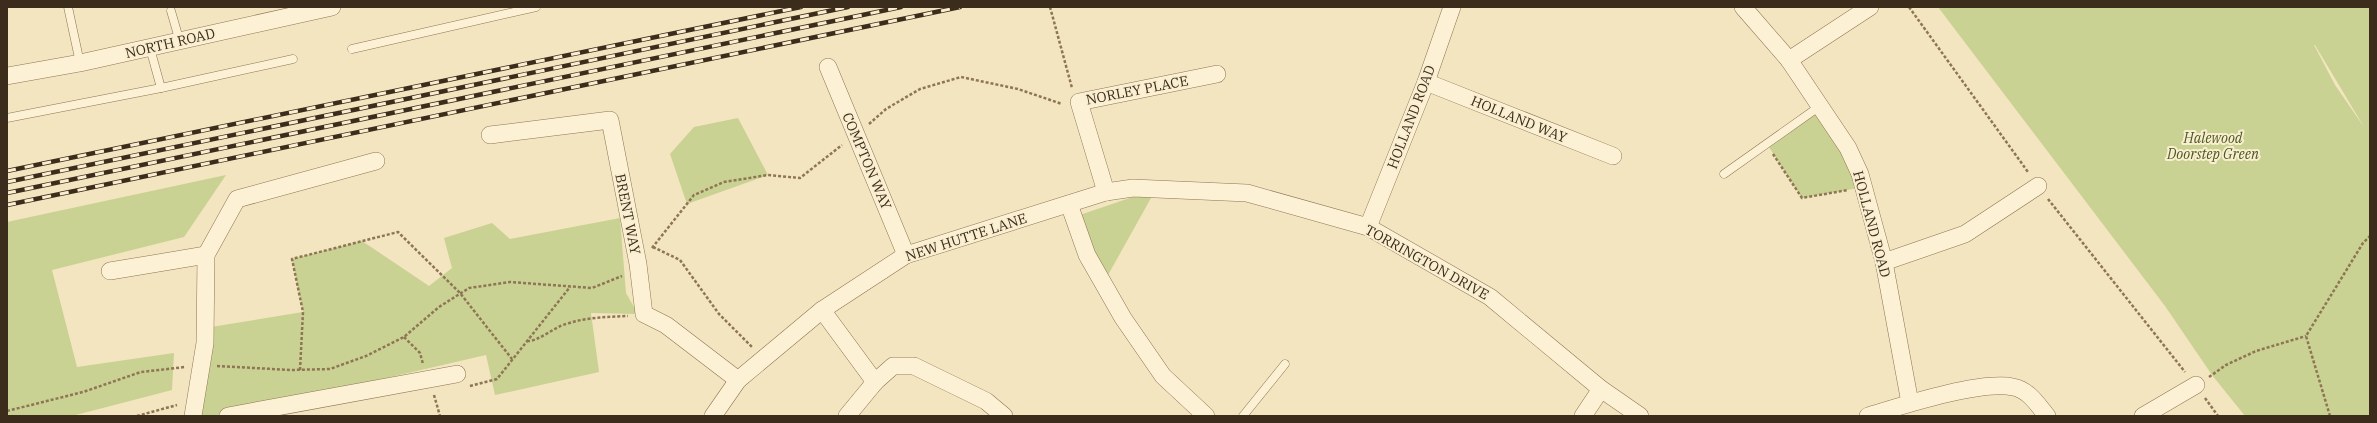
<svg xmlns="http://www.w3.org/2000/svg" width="2377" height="423" viewBox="0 0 2377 423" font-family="'IBM Plex Serif',serif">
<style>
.green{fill:#c9d292;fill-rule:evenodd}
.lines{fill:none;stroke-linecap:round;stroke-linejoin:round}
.lane-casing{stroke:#8e7555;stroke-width:9}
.street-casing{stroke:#8e7555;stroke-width:18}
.path{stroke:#8e7555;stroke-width:2.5;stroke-dasharray:3 2;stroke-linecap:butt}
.lane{stroke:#fcf1d4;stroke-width:8}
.street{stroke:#fcf1d4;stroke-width:17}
.rail-casing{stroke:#3b2c1b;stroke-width:4.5}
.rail{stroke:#f9eed0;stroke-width:3;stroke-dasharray:9;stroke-linecap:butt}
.labels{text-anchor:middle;stroke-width:4;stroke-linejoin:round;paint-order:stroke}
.street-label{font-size:14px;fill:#3b2c1b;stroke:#f9eed0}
.park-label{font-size:14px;font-style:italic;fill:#4a5a20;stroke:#f9eed0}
</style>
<rect width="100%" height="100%" fill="#f3e5bf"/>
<g class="green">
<path d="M 1938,7 L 2370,7 L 2370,416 L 2245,416 L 2212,375 L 2165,306 ZM 2314,45 L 2315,45 L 2364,127 L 2335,85 Z"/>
<path d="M 1820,106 L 1864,187 L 1802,198 L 1767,144 Z"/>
<path d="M 738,118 L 768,175 L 687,204 L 670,154 L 694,127 Z"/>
<path d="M 226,175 L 184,237 L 52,270 L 77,367 L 174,353 L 172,390 L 72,416 L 7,416 L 7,222 Z"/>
<path d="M 1156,189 L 1103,284 L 1074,217 Z"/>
<path d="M 620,218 L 626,293 L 638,314 L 591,313 L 599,372 L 495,395 L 486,355 L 221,416 L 193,416 L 205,328 L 303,312 L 292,259 L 362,241 L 429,286 L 452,268 L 444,238 L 492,223 L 510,239 Z"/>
</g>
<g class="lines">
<g class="lane-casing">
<g id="lane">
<path d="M 68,7 L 80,63"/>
<path d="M 171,11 L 180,42"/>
<path d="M 150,48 L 161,88"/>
<path d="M 352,49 L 536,7"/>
<path d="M 7,118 L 161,88 L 293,59"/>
<path d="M 1724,174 L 1820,106"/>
<path d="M 1243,416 L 1285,364"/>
</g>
</g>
<g class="street-casing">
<g id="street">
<path d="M 1743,7 L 1789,60 L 1848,148 L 1860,174 L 1884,262 L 1910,403"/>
<path d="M 1789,60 L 1870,7"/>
<path d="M 828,67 L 906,255"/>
<path d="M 7,76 L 80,63 L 332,7"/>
<path d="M 1426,82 L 1613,156"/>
<path d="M 490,135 L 610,120 L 638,264 L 644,314 L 666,325 L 738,380"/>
<path d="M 1106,192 L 1079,102 L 1217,74"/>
<path d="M 1069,204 L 1087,255 L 1123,318 L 1163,376 L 1206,416"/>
<path d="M 1368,227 L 1426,82 L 1452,7"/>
<path d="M 1884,262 L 1965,234 L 2038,186"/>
<path d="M 110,271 L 206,255"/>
<path d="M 822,310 L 875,382 L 847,416"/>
<path d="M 875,382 L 893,366 L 914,366 L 986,401 L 1004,416"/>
<path d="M 193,416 L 205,343 L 206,255 L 237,199 L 376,161"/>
<path d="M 228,416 L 457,374"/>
<path d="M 713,416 L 738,380 L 822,310 L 906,255 L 1106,192 L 1133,188 L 1247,193 L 1368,227 L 1490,297 L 1601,389 L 1640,416"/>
<path d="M 1583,416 L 1601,389"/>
<path d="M 1868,416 C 1901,406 1981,380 2013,387 C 2029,390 2037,404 2047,416"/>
<path d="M 2143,416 L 2196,385"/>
</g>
</g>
<g class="path">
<path d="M 1050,7 L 1072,88"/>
<path d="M 1909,7 L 2028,172"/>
<path d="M 869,124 L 886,109 L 920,89 L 961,77 L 1018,89 L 1062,104"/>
<path d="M 1773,154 L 1802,198 L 1848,190"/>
<path d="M 2048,199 L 2185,372"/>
<path d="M 653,247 L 680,260 L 719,314 L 752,347"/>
<path d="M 652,248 L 694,195 L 724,182 L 768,175 L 800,178 L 842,145"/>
<path d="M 404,337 L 420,353 L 423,364"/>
<path d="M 527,341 C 538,342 554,327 566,324 C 587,317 607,317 628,316"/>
<path d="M 217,366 L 291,370 L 330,369 L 366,356 L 404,337 L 439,307 L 469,288 L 510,282 L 592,288 L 622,276"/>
<path d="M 300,370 L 303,312 L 292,259 L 398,232 L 460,293 L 512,359"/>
<path d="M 2209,377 L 2226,365 L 2256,351 L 2306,336"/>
<path d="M 470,386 L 497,379 L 570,287"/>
<path d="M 434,395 L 440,416"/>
<path d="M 2205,398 L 2218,416"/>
<path d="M 7,411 L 83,392 L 141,372 L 185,367"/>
<path d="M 137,416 L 177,405"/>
<path d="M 2330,416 L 2306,336 L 2363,243 L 2370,236"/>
</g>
<use href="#lane" class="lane"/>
<use href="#street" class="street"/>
<g class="rail-casing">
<g id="rail">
<path d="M 7,171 L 801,7"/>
<path d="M 7,182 L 848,7"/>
<path d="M 7,193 L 901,7"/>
<path d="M 7,205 L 960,7"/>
</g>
</g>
<use href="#rail" class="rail"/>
</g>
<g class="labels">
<g class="street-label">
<text transform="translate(170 43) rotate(-13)" y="5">NORTH ROAD</text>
<text transform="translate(1137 90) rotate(-11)" y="5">NORLEY PLACE</text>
<text transform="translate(1411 117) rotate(-69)" y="5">HOLLAND ROAD</text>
<text transform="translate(1519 119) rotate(22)" y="5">HOLLAND WAY</text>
<text transform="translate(867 161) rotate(67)" y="5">COMPTON WAY</text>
<text transform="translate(628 214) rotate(79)" y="5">BRENT WAY</text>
<text transform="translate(1872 224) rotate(75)" y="5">HOLLAND ROAD</text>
<text transform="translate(966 237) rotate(-18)" y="5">NEW HUTTE LANE</text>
<text transform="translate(1427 262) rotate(29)" y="5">TORRINGTON DRIVE</text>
</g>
<g class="park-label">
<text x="2213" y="143">Halewood<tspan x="2213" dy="16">Doorstep Green</tspan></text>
</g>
</g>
<rect width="2377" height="423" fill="none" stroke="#3b2c1b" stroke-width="16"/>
</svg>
